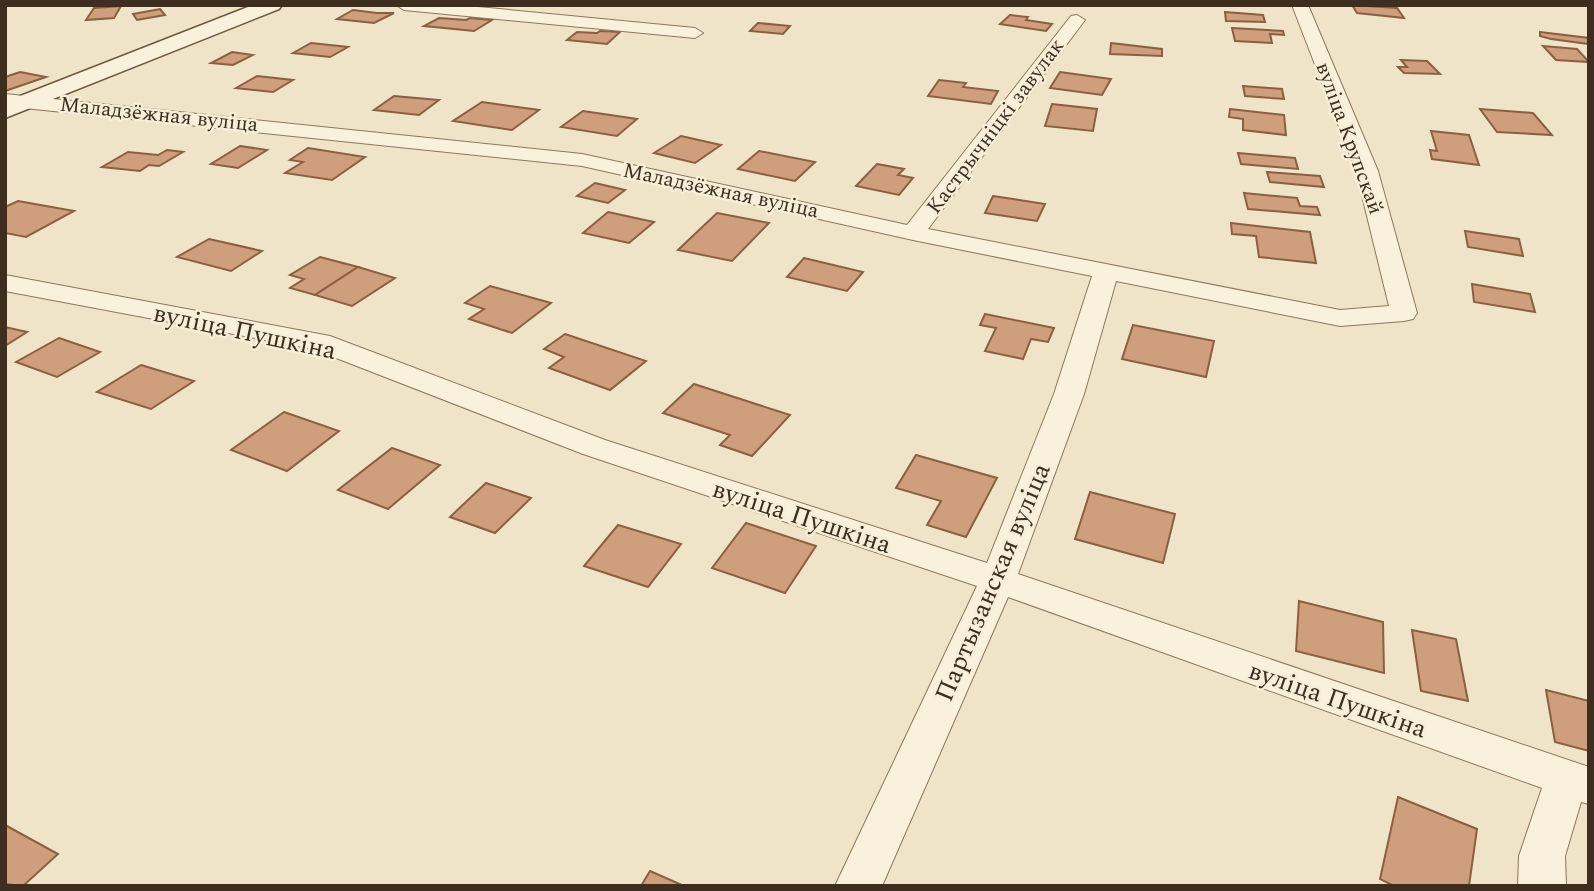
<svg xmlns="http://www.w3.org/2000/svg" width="1594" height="891" viewBox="0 0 1594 891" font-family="Spectral,serif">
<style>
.building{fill:#cf9f7d;stroke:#8d5f41;stroke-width:2}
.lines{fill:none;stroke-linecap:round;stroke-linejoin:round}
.street-casing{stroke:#8d765c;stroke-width:2}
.secondary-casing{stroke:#6f573f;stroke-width:3}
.street{fill:#faf1dc;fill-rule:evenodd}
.secondary{fill:#faf1dc;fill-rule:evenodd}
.labels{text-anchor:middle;stroke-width:5;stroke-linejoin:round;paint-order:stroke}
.far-street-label{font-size:21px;fill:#3d2e20;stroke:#f7eed8}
.street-label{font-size:26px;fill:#3d2e20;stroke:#f7eed8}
</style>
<rect width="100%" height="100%" fill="#f0e4c8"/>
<g class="building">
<path d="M 1352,5 L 1397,8 L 1404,18 L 1357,13 Z"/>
<path d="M 121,6 L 114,18 L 86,20 L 94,8 Z"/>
<path d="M 160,9 L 165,15 L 137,20 L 133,14 Z"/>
<path d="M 353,10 L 377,13 L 394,13 L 374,23 L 337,19 Z"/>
<path d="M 1225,12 L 1263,15 L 1265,22 L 1226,21 Z"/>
<path d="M 1010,15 L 1028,17 L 1026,20 L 1052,24 L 1046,31 L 1000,24 Z"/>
<path d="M 439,18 L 466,20 L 470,18 L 492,20 L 474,31 L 424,26 Z"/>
<path d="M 758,23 L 790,26 L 783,34 L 750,31 Z"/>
<path d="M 1232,28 L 1283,31 L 1284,35 L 1270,34 L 1272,43 L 1235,41 Z"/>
<path d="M 600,31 L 620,32 L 607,44 L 567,40 L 577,32 L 597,33 Z"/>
<path d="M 1540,32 L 1589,38 L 1589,44 L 1551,39 L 1540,36 Z"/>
<path d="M 311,43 L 348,47 L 330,57 L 293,53 Z"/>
<path d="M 1111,43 L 1162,49 L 1162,56 L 1110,54 Z"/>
<path d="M 1543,46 L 1577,49 L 1589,62 L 1556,60 Z"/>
<path d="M 232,52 L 253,55 L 233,65 L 211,63 Z"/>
<path d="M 1401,60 L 1427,61 L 1440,74 L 1404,73 L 1398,67 L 1407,67 Z"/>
<path d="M 20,72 L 46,77 L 5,91 L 5,77 Z"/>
<path d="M 1060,72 L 1111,79 L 1102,95 L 1050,88 Z"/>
<path d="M 257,76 L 293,80 L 273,92 L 236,88 Z"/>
<path d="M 939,80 L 966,83 L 963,87 L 998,91 L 991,104 L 928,96 Z"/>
<path d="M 1243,86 L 1282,89 L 1284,99 L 1245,96 Z"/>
<path d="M 394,96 L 439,100 L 419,115 L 374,110 Z"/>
<path d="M 482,102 L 539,110 L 512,130 L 453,121 Z"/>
<path d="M 1052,104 L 1097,109 L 1093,131 L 1045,126 Z"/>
<path d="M 1230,109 L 1284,115 L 1286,135 L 1243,130 L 1243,119 L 1229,117 Z"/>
<path d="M 1480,109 L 1533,113 L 1552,135 L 1497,132 Z"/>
<path d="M 583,111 L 637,119 L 617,136 L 561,127 Z"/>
<path d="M 1431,131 L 1469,135 L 1479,165 L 1432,159 L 1430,150 L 1437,151 Z"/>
<path d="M 681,136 L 721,145 L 695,163 L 654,153 Z"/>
<path d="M 240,146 L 267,150 L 238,168 L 211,164 Z"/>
<path d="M 308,148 L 365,157 L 332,180 L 285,173 L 303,162 L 290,160 Z"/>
<path d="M 167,150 L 183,152 L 159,166 L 149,165 L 140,171 L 102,167 L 128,152 L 158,155 Z"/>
<path d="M 759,151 L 815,162 L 795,181 L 738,169 Z"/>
<path d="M 1238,153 L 1295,158 L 1298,169 L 1241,164 Z"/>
<path d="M 877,164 L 904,169 L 898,175 L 913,178 L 899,195 L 856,186 Z"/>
<path d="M 1267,172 L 1320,176 L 1324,187 L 1270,182 Z"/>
<path d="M 595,183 L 625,190 L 608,203 L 577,196 Z"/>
<path d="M 1244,193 L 1297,198 L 1300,206 L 1317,207 L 1320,215 L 1248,209 Z"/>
<path d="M 993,196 L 1045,204 L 1037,221 L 985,213 Z"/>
<path d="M 18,201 L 74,211 L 26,237 L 5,233 L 5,207 Z"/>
<path d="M 608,212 L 654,222 L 629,243 L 583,233 Z"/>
<path d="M 717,213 L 769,223 L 732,261 L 678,250 Z"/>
<path d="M 1231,223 L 1310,232 L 1316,263 L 1259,257 L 1256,236 L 1232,234 Z"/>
<path d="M 1465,231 L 1519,239 L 1523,256 L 1468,247 Z"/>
<path d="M 209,239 L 262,251 L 231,271 L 177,257 Z"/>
<path d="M 320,257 L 358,267 L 315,295 L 290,288 L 304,279 L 290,275 Z"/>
<path d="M 804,258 L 863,272 L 847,291 L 787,277 Z"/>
<path d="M 358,267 L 395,278 L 352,306 L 315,295 Z"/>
<path d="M 1472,284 L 1530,294 L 1535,312 L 1474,302 Z"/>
<path d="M 490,286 L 551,303 L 512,333 L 469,319 L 484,309 L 465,303 Z"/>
<path d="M 985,314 L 1054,328 L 1048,342 L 1031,339 L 1023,359 L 985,351 L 996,328 L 980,325 Z"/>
<path d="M 1133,325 L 1214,341 L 1206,377 L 1122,359 Z"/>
<path d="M 5,327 L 27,332 L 5,346 Z"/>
<path d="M 565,334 L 646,361 L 610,390 L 549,368 L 564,357 L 544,349 Z"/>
<path d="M 59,338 L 100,352 L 57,377 L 16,362 Z"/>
<path d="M 141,365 L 194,381 L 151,409 L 97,392 Z"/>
<path d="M 694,384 L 790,415 L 752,456 L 720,445 L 730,435 L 663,413 Z"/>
<path d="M 284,412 L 339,431 L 287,471 L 231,450 Z"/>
<path d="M 392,448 L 440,465 L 388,509 L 338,490 Z"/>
<path d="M 916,455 L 997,478 L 966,537 L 927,525 L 941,501 L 896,488 Z"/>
<path d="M 486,483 L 531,498 L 495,533 L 450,517 Z"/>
<path d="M 1090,492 L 1175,514 L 1163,563 L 1075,539 Z"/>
<path d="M 746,523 L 816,546 L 785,593 L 712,568 Z"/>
<path d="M 618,525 L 681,544 L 648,587 L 584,566 Z"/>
<path d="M 1299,601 L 1383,622 L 1384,673 L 1296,651 Z"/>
<path d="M 1412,630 L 1456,639 L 1468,701 L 1421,691 Z"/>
<path d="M 1546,690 L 1589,701 L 1589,751 L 1555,742 Z"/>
<path d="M 1398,797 L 1477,829 L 1469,886 L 1394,886 L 1380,879 Z"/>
<path d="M 5,825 L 58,854 L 23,886 L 5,884 Z"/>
<path d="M 650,871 L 684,886 L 641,886 Z"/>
</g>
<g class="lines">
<g class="street-casing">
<g id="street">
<path d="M 396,5 L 457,5 L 695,28 L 703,33 L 695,38 L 404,10 Z"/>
<path d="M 1292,5 L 1308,5 L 1378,171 L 1417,313 L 1413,319 L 1404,321 L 1340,326 L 1116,281 L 1084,394 L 1018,574 L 1589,767 L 1589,804 L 1581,802 L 1565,856 L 1566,886 L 1518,886 L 1519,856 L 1542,788 L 1008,597 L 882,886 L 835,886 L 977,586 L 583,454 L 313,349 L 5,291 L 5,275 L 330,336 L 605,440 L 987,563 L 1054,394 L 1092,276 L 913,240 L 582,166 L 5,106 L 5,94 L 582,154 L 907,225 L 1071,16 L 1077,15 L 1085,20 L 928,229 L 1340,310 L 1389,306 L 1356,171 Z"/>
</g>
</g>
<g class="secondary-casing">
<path id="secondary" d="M 253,5 L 282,5 L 279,9 L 5,118 L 5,102 Z"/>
</g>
<use href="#street" class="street"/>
<use href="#secondary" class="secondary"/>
</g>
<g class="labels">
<g class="far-street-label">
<text transform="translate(159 114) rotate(6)" y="7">Маладзёжная вуліца</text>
<text transform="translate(995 126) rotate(-53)" y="7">Кастрычніцкі завулак</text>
<text transform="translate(1350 138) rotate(70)" y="7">вуліца Крупскай</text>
<text transform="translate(721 190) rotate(12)" y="7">Маладзёжная вуліца</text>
</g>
<g class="street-label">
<text transform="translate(245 331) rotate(12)" y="9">вуліца Пушкіна</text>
<text transform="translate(802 516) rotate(18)" y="9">вуліца Пушкіна</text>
<text transform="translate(992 582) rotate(-67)" y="9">Партызанская вуліца</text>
<text transform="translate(1338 699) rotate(19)" y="9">вуліца Пушкіна</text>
</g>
</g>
<rect width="1594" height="891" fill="none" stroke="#3d2e20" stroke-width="14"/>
</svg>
